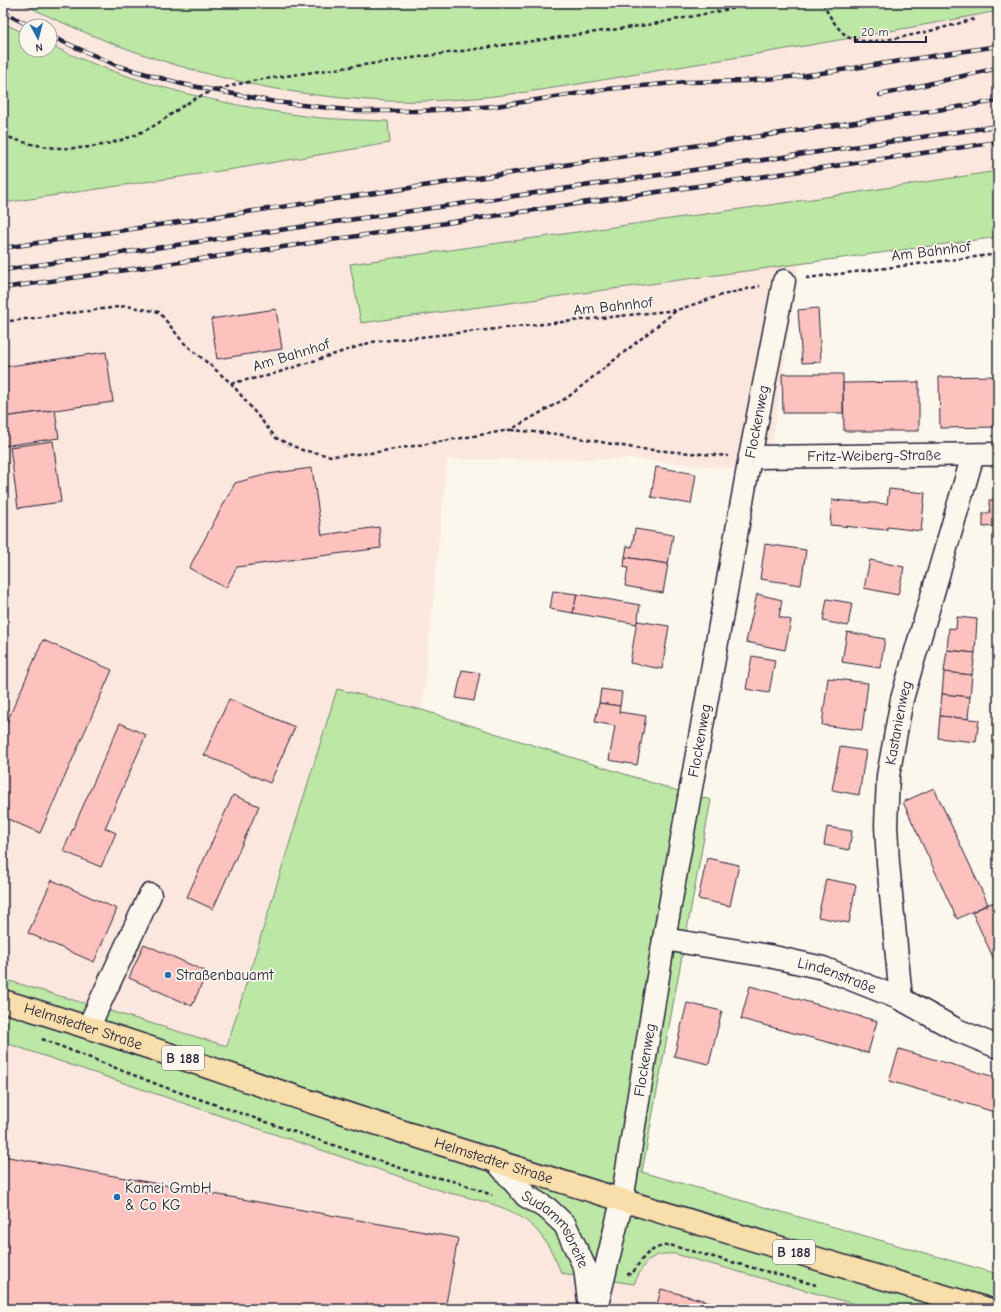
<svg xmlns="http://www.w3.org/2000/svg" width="1001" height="1312" viewBox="0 0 1001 1312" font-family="'Comic Neue',sans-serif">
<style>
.built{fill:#fce7de}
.green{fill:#bde7a4;stroke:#708470}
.building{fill:#fec2be;stroke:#22223b}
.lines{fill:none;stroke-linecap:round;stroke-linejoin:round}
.minor-casing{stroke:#22223b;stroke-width:25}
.major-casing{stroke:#22223b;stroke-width:25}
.path{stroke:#22223b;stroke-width:2.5;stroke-dasharray:4 3;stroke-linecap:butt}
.minor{stroke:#fbf7ec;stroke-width:22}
.major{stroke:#f8deab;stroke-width:22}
.rail-casing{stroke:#22223b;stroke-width:4.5}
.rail{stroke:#fbf7ec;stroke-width:3;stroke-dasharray:9;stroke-linecap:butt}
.poi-dot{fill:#1f6fb2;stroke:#fbf7ec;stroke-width:1.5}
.labels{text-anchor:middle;stroke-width:3.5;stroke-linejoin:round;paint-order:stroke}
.shield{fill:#fbf7ec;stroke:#636270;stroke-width:1}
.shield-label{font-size:14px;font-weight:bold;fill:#22223b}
.street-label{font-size:15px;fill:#22223b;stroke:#fbf7ec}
.poi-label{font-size:15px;fill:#22223b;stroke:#fbf7ec;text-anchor:start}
</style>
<rect width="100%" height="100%" fill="#fbf7ec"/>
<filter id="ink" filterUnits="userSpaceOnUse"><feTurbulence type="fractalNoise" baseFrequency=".025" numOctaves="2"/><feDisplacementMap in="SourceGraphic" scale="8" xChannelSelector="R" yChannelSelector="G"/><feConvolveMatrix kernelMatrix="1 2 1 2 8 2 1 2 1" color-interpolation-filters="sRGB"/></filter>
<g filter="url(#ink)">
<g class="built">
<path d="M 3,3 L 21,3 L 67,26 L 124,48 L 183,67 L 256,85 L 326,96 L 388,101 L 450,99 L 529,91 L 885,33 L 998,11 L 998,171 L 826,197 L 361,323 L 799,263 L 768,473 L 634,459 L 447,459 L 422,710 L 337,689 L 227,1046 L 3,979 L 3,203 L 240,168 L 388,121 L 322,118 L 247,106 L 174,89 L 116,73 L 50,45 L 50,26 L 26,26 L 26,34 L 3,23 Z"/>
<path d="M 3,1042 L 445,1192 L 493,1203 L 533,1226 L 547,1242 L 561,1273 L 639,1274 L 654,1255 L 663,1253 L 675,1254 L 872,1309 L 3,1309 Z"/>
</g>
<g class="green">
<path d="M 21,3 L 998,3 L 998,11 C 886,33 774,51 661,70 C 571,85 479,104 387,101 C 260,96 134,60 21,3 Z"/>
<path d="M 3,23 L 26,34 L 26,50 L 50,50 L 50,45 C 134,85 229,107 321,118 C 343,120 366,120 388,121 L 390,143 L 240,168 L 3,203 Z"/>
<path d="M 998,171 L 998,237 L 361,323 L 350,264 L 826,197 Z"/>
<path d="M 337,689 L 422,710 L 675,790 L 711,800 L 642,1172 L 998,1274 L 998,1309 L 872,1309 L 675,1254 C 650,1252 644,1263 634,1284 L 561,1273 C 538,1211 504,1206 445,1192 L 3,1042 L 3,979 L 227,1046 Z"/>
</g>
<g class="building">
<path d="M 818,308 L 821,362 L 802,363 L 798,310 Z"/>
<path d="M 276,309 L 282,349 L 217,359 L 211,319 Z"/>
<path d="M 106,352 L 113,402 L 3,417 L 3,367 Z"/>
<path d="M 782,374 L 843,374 L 843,413 L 783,413 Z"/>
<path d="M 998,376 L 998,427 L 940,428 L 939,377 Z"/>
<path d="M 919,382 L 919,431 L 844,431 L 843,383 Z"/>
<path d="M 55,410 L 59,438 L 3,446 L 3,417 Z"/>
<path d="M 53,441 L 61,502 L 18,508 L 10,447 Z"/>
<path d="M 656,467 L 696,474 L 691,504 L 651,497 Z"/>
<path d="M 312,468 L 322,535 L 379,527 L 381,548 L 237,567 L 226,588 L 189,568 L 235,483 L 268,474 Z"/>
<path d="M 889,489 L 925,493 L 921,531 L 887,527 L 887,530 L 830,525 L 832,500 L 887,504 Z"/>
<path d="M 989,500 L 998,500 L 998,526 L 983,527 L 983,513 L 990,513 Z"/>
<path d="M 635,529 L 673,535 L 668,564 L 625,557 L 627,546 L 632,547 Z"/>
<path d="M 765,544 L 806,550 L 801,585 L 760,579 Z"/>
<path d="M 625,557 L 668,564 L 663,593 L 625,586 L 628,568 L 624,567 Z"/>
<path d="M 870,560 L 904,567 L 898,595 L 864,588 Z"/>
<path d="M 553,591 L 577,594 L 573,613 L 550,609 Z"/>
<path d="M 577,594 L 640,605 L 637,624 L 573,613 Z"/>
<path d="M 757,594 L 782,600 L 779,617 L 791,620 L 785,650 L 746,642 Z"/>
<path d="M 827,599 L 852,603 L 848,626 L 823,621 Z"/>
<path d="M 957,617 L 977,619 L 975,653 L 947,650 L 949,628 L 956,629 Z"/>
<path d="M 637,621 L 669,626 L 662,669 L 630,663 Z"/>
<path d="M 847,632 L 885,639 L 880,668 L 842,662 Z"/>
<path d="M 43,640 L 112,670 L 40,833 L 3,817 L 3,731 Z"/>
<path d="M 947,650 L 975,653 L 972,675 L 944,672 Z"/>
<path d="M 752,656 L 775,660 L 769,693 L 746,689 Z"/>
<path d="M 462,670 L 480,673 L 474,701 L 456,698 Z"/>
<path d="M 944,672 L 972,675 L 970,697 L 942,694 Z"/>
<path d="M 828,678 L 868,683 L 862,730 L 822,725 Z"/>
<path d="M 601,689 L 622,692 L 620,706 L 599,703 Z"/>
<path d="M 942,694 L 970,697 L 968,719 L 940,716 Z"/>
<path d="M 229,699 L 295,727 L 270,783 L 204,755 Z"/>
<path d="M 599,703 L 620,706 L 619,712 L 646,716 L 637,765 L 609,760 L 615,726 L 595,722 Z"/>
<path d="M 940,716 L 979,720 L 976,742 L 938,738 Z"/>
<path d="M 120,723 L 146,735 L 105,828 L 116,833 L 101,867 L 63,851 Z"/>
<path d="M 840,747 L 866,751 L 859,795 L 832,790 Z"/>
<path d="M 934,788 L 988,904 L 957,919 L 903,802 Z"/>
<path d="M 233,795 L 259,806 L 213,909 L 187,897 Z"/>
<path d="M 827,827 L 852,831 L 849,850 L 824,845 Z"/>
<path d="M 707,858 L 739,865 L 730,906 L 698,899 Z"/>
<path d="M 826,879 L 856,885 L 849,923 L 818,917 Z"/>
<path d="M 52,880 L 117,909 L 94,962 L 28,933 Z"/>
<path d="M 998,900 L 998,968 L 972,912 Z"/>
<path d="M 144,944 L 207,972 L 192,1006 L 129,978 Z"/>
<path d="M 750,986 L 877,1021 L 868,1053 L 741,1019 Z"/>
<path d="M 687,1003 L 722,1011 L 709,1064 L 674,1056 Z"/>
<path d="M 899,1049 L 998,1078 L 998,1113 L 889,1081 Z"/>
<path d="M 3,1156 L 458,1238 L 445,1309 L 3,1309 Z"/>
<path d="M 661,1289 L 736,1309 L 656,1309 Z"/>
</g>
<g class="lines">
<g class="minor-casing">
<g id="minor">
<path id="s1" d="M 750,457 L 998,454"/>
<path id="s2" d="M 664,939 L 769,956 L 823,968 L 901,999 L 957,1030 L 998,1047"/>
<path id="s3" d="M 901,999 L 888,863 L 886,825 L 888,776 L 902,699 L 973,455"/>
<path d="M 89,1026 L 150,895"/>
<path id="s4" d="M 496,1161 L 526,1196 L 548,1209 L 565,1225 L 585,1268 L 590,1309"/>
<path id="s5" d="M 596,1309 L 622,1201 L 664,939 L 750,457 L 784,281"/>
</g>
</g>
<g class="major-casing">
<g id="major">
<path id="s6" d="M 3,1001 C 124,1037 243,1080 363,1119 C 570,1186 779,1248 988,1309"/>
</g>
</g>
<g class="path">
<path d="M 823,3 C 829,16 837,29 848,37 C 868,51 951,25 975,19"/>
<path d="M 3,135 C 52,155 103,152 150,128 C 165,120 178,108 193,100 C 212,89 235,85 257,80 L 653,24 L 761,3"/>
<path d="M 806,278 L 998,254"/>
<path d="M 3,322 L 126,306 L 159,312 L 183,342 L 231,383 L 276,438 L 302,450 L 331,456 L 371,453 L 510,430 L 568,397 L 677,310"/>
<path d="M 231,383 L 267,376 L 372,342 L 677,310 L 722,295 L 760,286"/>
<path d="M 511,430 L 557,434 L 640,449 L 728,456"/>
<path d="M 42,1039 L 164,1087 L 412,1172 L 457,1182 L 492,1195"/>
<path d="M 627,1274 L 632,1274 C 643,1257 648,1248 669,1245 L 816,1285"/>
</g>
<use href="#minor" class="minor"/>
<use href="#major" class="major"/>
<g class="rail-casing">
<g id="rail">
<path d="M 3,12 L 30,26"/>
<path d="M 50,36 L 118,66 L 182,84 L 275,102 L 357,111 L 421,111 L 496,106 L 607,89 L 687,82 L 743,81 L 802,76 L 998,46"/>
<path d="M 880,95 L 998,68"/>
<path d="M 3,248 L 998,101"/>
<path d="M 3,270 L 998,126"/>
<path d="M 3,288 L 998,142"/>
</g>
</g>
<use href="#rail" class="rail"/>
</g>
</g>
<g class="poi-dot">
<circle cx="168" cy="975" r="4"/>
<circle cx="117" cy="1197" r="4"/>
</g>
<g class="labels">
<g class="shield">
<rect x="162" y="1046" width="42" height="24" rx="3"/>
<rect x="773" y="1240" width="42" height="24" rx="3"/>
</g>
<g class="shield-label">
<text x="183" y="1063">B 188</text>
<text x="794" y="1257">B 188</text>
</g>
<g class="street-label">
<text transform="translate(931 251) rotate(-7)" y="5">Am Bahnhof</text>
<text transform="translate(613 306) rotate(-6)" y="5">Am Bahnhof</text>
<text transform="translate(291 355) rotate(-17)" y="5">Am Bahnhof</text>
<text dy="5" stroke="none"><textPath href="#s5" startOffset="902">Flockenweg</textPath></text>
<text dy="5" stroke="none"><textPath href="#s1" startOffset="124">Fritz-Weiberg-Straße</textPath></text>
<text dy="5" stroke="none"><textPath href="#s3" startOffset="278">Kastanienweg</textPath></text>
<text dy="5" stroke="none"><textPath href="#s5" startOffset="578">Flockenweg</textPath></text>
<text dy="5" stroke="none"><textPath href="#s2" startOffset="177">Lindenstraße</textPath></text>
<text dy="5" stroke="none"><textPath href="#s6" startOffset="84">Helmstedter Straße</textPath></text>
<text dy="5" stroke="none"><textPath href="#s5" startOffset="254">Flockenweg</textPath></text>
<text dy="5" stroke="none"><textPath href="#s6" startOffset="516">Helmstedter Straße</textPath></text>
<text dy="5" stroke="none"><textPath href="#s4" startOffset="92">Sudammsbreite</textPath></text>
</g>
<g class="poi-label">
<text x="176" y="980">Straßenbauamt</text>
<text x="125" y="1193">Kamei GmbH<tspan x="125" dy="17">&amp; Co KG</tspan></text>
</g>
</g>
<rect width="1001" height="1312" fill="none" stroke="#fbf7ec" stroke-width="16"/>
<rect x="8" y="8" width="985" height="1296" fill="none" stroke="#22223b" stroke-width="1.5" filter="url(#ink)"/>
<g transform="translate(38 38) rotate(173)"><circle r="19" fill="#fbf7ec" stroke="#a4a2a5"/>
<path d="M0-3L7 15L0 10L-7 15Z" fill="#1f6fb2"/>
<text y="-6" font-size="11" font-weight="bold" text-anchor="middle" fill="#22223b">N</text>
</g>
<path d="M855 36v6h71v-6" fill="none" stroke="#22223b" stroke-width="2"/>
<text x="861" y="36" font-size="12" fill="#22223b" stroke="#fbf7ec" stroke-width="3" paint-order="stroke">20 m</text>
</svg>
